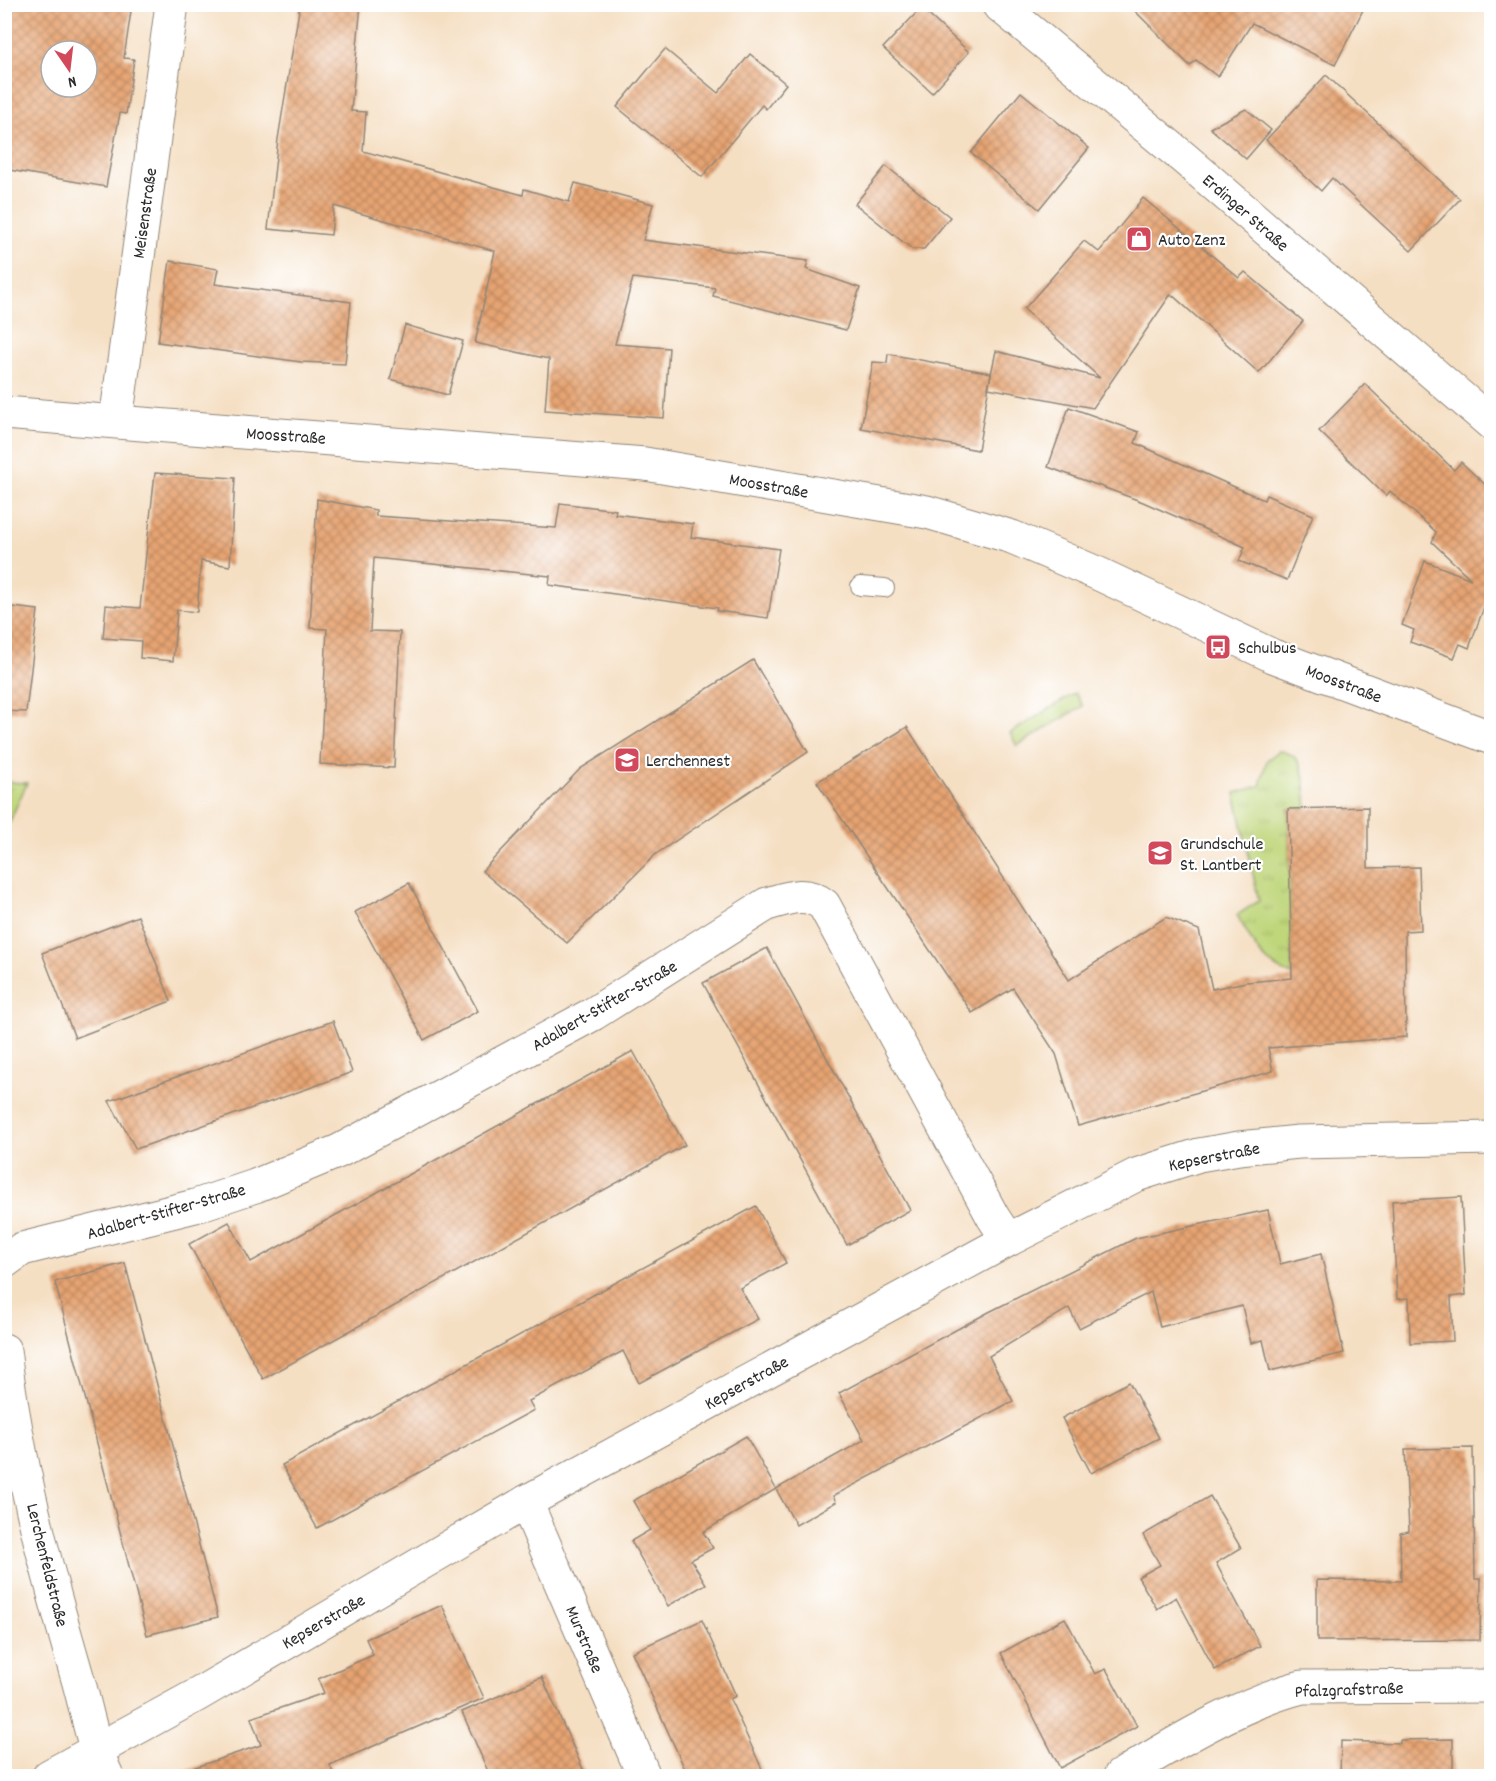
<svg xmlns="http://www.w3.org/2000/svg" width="1496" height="1781" viewBox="0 0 1496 1781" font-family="Dekko,sans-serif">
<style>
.grass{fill:url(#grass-tufts);stroke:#758052;stroke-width:1.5}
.building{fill:url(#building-cross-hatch);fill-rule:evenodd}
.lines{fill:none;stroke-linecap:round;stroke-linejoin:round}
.service-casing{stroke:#908577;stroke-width:20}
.minor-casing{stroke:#908577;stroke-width:35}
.tertiary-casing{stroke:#908577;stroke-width:35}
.service{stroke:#fff;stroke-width:18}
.minor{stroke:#fff;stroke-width:33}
.tertiary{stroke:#fff;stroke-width:33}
.labels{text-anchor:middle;stroke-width:4.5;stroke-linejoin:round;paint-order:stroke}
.street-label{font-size:18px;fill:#2b2b2b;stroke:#fff}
.poi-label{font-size:18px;fill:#2b2b2b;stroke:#fff;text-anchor:start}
</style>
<defs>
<pattern id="grass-tufts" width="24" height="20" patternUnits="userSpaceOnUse" patternTransform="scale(1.5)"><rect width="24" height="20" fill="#bfd67a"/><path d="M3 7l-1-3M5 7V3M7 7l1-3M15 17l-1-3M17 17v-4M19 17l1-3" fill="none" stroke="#a4b86a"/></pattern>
<pattern id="building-cross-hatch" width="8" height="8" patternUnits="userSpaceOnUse" patternTransform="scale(1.5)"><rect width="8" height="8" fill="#e7a472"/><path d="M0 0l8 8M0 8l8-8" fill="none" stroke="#bb865e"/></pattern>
</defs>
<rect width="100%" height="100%" fill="#fff"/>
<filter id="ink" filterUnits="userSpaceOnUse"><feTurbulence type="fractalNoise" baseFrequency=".0167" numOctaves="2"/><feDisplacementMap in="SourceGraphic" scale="12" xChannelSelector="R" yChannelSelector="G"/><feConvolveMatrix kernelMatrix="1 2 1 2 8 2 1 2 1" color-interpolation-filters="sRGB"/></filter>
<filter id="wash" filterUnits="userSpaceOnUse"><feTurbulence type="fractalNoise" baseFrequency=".008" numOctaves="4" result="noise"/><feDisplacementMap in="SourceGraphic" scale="24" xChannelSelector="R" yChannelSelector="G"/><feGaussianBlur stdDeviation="1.35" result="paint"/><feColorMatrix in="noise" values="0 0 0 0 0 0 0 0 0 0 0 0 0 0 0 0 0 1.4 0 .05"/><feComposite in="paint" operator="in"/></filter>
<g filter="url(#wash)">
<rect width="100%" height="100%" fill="#f5dfc3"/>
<g class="grass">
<path d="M 1075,693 L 1083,706 L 1017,746 L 1010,733 Z"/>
<path d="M 1279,751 C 1308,754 1304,786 1307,808 L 1288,809 L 1292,975 C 1258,962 1255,945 1237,915 L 1259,901 L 1235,793 L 1260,786 L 1267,760 Z"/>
<path d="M 5,782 L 27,783 L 5,832 L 4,782 Z"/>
</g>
<g id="blocks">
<g class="building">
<path d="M 4,4 L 93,4 L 131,11 L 124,58 L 134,59 L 126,114 L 120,113 L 106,187 L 4,169 ZM 51,51 L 87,51 L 87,87 L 51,87 Z"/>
<path d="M 300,4 L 361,4 L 351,111 L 366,112 L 363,151 L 523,195 L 524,189 L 569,202 L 575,183 L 653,204 L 643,240 L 808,261 L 806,269 L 860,288 L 846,330 L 713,296 L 715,288 L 633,278 L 615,344 L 669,348 L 664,418 L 545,410 L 549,359 L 475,343 L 495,251 L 334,206 L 331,235 L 268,229 L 278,139 Z"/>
<path d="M 1128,4 L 1366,4 L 1335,65 L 1252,23 L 1218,77 L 1196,60 L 1190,66 Z"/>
<path d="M 921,8 L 969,52 L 932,93 L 883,48 Z"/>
<path d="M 665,49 L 718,93 L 750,54 L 786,84 L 766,109 L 762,105 L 702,177 L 617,107 Z"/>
<path d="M 1326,75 L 1460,199 L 1411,251 L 1332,178 L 1321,191 L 1266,140 Z"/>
<path d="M 1021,92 L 1089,148 L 1039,209 L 971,153 Z"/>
<path d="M 1246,109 L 1271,130 L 1246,159 L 1210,128 Z"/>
<path d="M 886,166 L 950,217 L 924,249 L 912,249 L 855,204 Z"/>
<path d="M 1143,198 L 1239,278 L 1245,272 L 1303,321 L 1259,373 L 1171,294 L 1093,408 L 988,388 L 996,351 L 1100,378 L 1024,309 L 1084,241 L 1099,252 Z"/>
<path d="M 170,261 L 218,269 L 215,284 L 351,302 L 345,364 L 301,362 L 158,342 Z"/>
<path d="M 405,325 L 463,341 L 448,395 L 390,379 Z"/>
<path d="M 888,354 L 991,373 L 978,450 L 861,428 L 873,362 L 887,363 Z"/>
<path d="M 1365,384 L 1454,470 L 1461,462 L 1491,490 L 1491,600 L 1488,596 L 1469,648 L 1460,644 L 1454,658 L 1410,642 L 1414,630 L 1402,625 L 1425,561 L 1471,579 L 1432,542 L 1436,532 L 1390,491 L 1386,496 L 1319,431 Z"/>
<path d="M 1069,407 L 1139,432 L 1135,443 L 1264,500 L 1266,495 L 1313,515 L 1287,580 L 1239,561 L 1245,547 L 1143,502 L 1048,467 Z"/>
<path d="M 155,473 L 235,478 L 230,566 L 201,561 L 197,612 L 177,610 L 173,661 L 140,658 L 141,641 L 103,638 L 106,605 L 140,608 Z"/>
<path d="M 317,499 L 376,510 L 376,516 L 556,528 L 560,503 L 616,510 L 615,514 L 693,524 L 691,537 L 779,549 L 768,618 L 717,611 L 718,608 L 549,585 L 550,576 L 374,558 L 370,631 L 400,632 L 394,768 L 320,764 L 327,629 L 310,628 Z"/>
<path d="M 4,606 L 38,610 L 26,712 L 4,711 Z"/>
<path d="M 753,660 L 808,752 L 656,854 L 567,943 L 482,871 L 580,769 Z"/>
<path d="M 907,727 L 1069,980 L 1166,917 L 1199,930 L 1212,989 L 1246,982 L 1292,978 L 1288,809 L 1368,807 L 1368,868 L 1419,867 L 1421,930 L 1405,931 L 1406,1037 L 1268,1048 L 1273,1071 L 1078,1126 L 1056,1054 L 1013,988 L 972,1013 L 817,782 Z"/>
<path d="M 409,883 L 478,1011 L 424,1040 L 355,912 Z"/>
<path d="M 138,916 L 171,1001 L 75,1038 L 42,953 Z"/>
<path d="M 767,948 L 910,1210 L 847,1245 L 703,983 Z"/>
<path d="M 333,1021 L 352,1072 L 315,1086 L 136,1149 L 109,1101 Z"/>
<path d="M 633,1051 L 685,1145 L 263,1379 L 189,1244 L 229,1222 L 251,1262 Z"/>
<path d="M 1461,1197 L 1466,1295 L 1451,1297 L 1453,1341 L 1410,1343 L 1409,1298 L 1397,1299 L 1392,1201 Z"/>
<path d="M 756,1206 L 786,1263 L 740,1288 L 758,1319 L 639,1383 L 623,1351 L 529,1401 L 534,1410 L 317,1528 L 282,1465 Z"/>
<path d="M 1268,1210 L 1280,1264 L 1321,1254 L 1344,1353 L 1270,1371 L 1263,1340 L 1251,1343 L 1242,1306 L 1160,1327 L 1151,1292 L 1079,1328 L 1069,1308 L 989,1356 L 1013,1401 L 833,1496 L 836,1502 L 796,1525 L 776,1489 L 864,1440 L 839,1393 L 989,1312 L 1136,1238 Z"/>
<path d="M 125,1263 L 218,1617 L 147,1635 L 55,1282 Z"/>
<path d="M 1129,1382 L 1159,1438 L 1091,1473 L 1062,1418 Z"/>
<path d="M 746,1436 L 776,1489 L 703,1532 L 713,1548 L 691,1560 L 706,1584 L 668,1606 L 631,1541 L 650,1530 L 633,1501 Z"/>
<path d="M 1473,1448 L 1475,1579 L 1481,1579 L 1480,1640 L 1317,1641 L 1317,1580 L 1401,1581 L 1400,1533 L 1409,1531 L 1405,1449 Z"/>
<path d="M 1210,1496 L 1241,1548 L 1216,1563 L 1260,1646 L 1215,1670 L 1176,1597 L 1157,1609 L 1138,1577 L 1160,1565 L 1143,1535 Z"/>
<path d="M 442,1605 L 484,1698 L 330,1765 L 334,1776 L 185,1776 L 184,1771 L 261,1745 L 251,1718 L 324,1693 L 318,1679 L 373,1655 L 366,1639 Z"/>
<path d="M 1065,1618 L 1095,1674 L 1106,1669 L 1137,1726 L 1060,1768 L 1001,1653 Z"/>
<path d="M 702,1620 L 736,1696 L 730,1699 L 762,1769 L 745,1776 L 688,1776 L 632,1652 Z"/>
<path d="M 542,1677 L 586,1776 L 490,1776 L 462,1712 Z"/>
<path d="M 1453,1739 L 1453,1776 L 1340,1776 L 1341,1741 L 1400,1743 L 1400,1740 Z"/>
</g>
</g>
</g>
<g filter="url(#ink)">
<use href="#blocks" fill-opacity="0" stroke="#908577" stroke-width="1.5"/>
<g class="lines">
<g class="service-casing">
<path id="service" d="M 860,586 L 885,588"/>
</g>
<g class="minor-casing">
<g id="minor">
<path d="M 4,413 L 645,464 L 927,512 L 1012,537 L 1099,574 L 1273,656 L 1492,738"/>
<path d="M 116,421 L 172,4"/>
<path d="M 4,1262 L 22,1249 L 195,1206 L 255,1186 L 339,1151 L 593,1014 L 767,904 C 788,898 806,890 824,905 L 993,1217 L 1008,1240"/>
<path d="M 4,1350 C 17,1461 46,1569 77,1676 C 87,1710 92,1744 107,1776"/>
<path d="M 526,1502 L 644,1776"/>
<path d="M 49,1776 L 197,1695 L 526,1502 L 1008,1240 L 1136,1175 L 1199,1155 L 1239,1148 L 1299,1142 L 1492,1138"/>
<path d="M 1120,1776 C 1173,1744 1242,1702 1302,1687 L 1492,1686"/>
</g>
</g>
<g class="tertiary-casing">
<path id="tertiary" d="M 998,4 L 1185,159 L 1492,424"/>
</g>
<use href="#service" class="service"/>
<use href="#minor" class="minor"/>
<use href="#tertiary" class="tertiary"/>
</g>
</g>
<defs>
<g id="shop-square" transform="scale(1.35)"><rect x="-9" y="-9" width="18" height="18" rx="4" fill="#d1495b" stroke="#fff"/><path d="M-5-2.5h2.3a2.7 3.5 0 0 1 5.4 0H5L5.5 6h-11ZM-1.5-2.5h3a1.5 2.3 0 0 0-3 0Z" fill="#fff"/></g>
<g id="bus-square" transform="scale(1.35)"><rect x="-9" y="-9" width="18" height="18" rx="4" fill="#d1495b" stroke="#fff"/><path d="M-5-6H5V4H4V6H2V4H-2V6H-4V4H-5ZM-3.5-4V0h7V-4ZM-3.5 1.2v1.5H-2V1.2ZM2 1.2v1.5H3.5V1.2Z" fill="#fff"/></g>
<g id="school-square" transform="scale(1.35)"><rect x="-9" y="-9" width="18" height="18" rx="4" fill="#d1495b" stroke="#fff"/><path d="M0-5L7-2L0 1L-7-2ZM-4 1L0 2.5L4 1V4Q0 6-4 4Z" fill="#fff"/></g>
</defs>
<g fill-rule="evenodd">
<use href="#shop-square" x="1139" y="239"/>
<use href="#bus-square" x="1218" y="647"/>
<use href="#school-square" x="627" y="760"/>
<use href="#school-square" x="1160" y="853"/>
</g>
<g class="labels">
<g class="street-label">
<text transform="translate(1246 212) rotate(41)" y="6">Erdinger Straße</text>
<text transform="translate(144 213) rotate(-82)" y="6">Meisenstraße</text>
<text transform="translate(286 435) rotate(4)" y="6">Moosstraße</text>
<text transform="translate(769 485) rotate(10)" y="6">Moosstraße</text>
<text transform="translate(1344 683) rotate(21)" y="6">Moosstraße</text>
<text transform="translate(604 1005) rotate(-30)" y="6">Adalbert-Stifter-Straße</text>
<text transform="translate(1214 1156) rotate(-11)" y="6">Kepserstraße</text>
<text transform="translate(166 1211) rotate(-16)" y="6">Adalbert-Stifter-Straße</text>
<text transform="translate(746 1382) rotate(-29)" y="6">Kepserstraße</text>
<text transform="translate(48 1565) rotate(76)" y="6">Lerchenfeldstraße</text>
<text transform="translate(323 1621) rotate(-30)" y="6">Kepserstraße</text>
<text transform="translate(585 1639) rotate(67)" y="6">Murstraße</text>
<text transform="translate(1349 1689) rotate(-2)" y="6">Pfalzgrafstraße</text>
</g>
<g class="poi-label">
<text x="1158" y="245">Auto Zenz</text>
<text x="1238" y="653">Schulbus</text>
<text x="646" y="766">Lerchennest</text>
<text x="1180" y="849">Grundschule<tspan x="1180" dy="21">St. Lantbert</tspan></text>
</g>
</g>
<rect width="1496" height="1781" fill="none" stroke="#fff" stroke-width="24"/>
<g transform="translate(69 69) rotate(166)"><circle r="28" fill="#ffffff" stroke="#aaaaaa" stroke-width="1.5"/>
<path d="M0-4.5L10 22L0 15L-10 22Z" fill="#d1495b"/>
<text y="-9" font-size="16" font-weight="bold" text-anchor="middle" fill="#2b2b2b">N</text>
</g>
</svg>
